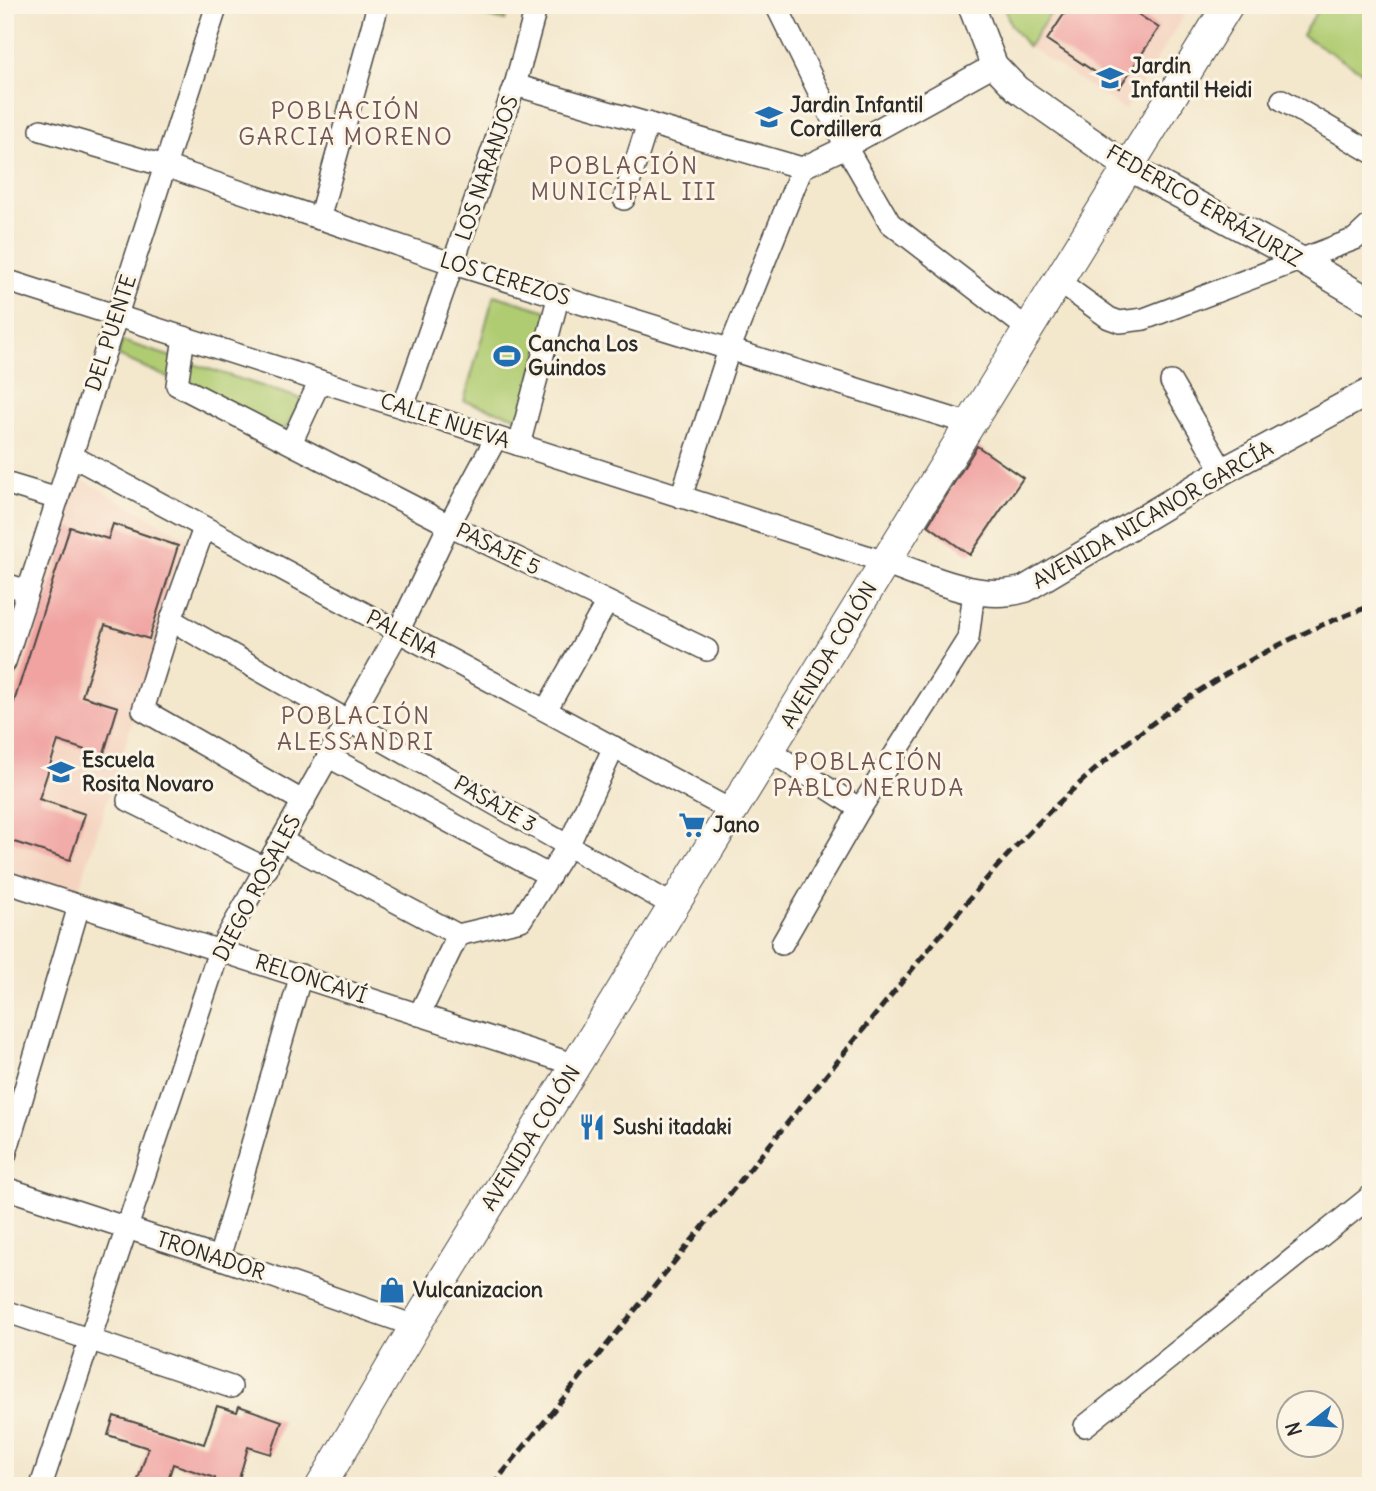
<svg xmlns="http://www.w3.org/2000/svg" width="1376" height="1491" viewBox="0 0 1376 1491" font-family="Delius,sans-serif">
<style>
.built{fill:#f4d3bf}
.green{fill:#b0cc72;stroke:#6e7c4e;stroke-width:2}
.building{fill:#f0a3a1}
.lines{fill:none;stroke-linecap:round;stroke-linejoin:round}
.minor-casing{stroke:#494743;stroke-width:24}
.tertiary-casing{stroke:#494743;stroke-width:29}
.secondary-casing{stroke:#494743;stroke-width:32}
.minor{stroke:#fff;stroke-width:21}
.tertiary{stroke:#fff;stroke-width:26}
.secondary{stroke:#fff;stroke-width:30}
.rail{stroke:#2b2b2b;stroke-width:5;stroke-dasharray:10 5;stroke-linecap:butt}
.labels{text-anchor:middle;stroke-width:6;stroke-linejoin:round;paint-order:stroke}
.poi-label{font-size:21px;font-weight:bold;fill:#2b2b2b;stroke:#fcf5e5;text-anchor:start}
.street-label{font-size:21px;fill:#2b2b2b;stroke:#fcf5e5}
.neighbourhood-label{font-size:23px;letter-spacing:2px;fill:#705554;stroke:#fcf5e5}
</style>
<rect width="100%" height="100%" fill="#fcf5e5"/>
<filter id="ink" filterUnits="userSpaceOnUse"><feTurbulence type="fractalNoise" baseFrequency=".0143" numOctaves="2"/><feDisplacementMap in="SourceGraphic" scale="14" xChannelSelector="R" yChannelSelector="G"/><feConvolveMatrix kernelMatrix="1 2 1 2 8 2 1 2 1" color-interpolation-filters="sRGB"/></filter>
<filter id="wash" filterUnits="userSpaceOnUse"><feTurbulence type="fractalNoise" baseFrequency=".00686" numOctaves="4" result="noise"/><feDisplacementMap in="SourceGraphic" scale="28" xChannelSelector="R" yChannelSelector="G"/><feGaussianBlur stdDeviation="1.57" result="paint"/><feColorMatrix in="noise" values="0 0 0 0 0 0 0 0 0 0 0 0 0 0 0 0 0 1.4 0 .05"/><feComposite in="paint" operator="in"/></filter>
<g filter="url(#wash)">
<rect width="100%" height="100%" fill="#f3e7cc"/>
<g class="built">
<path d="M 1056,5 L 1170,5 L 1185,14 L 1125,110 L 1029,47 Z"/>
<path d="M 71,473 L 190,540 L 77,896 L 5,874 L 5,670 Z"/>
</g>
<g class="green">
<path d="M 443,5 L 509,5 L 505,21 Z"/>
<path d="M 1003,5 L 1056,5 L 1028,47 L 1011,25 Z"/>
<path d="M 1321,5 L 1371,5 L 1371,77 L 1302,35 Z"/>
<path d="M 494,295 L 550,312 L 520,418 L 464,401 Z"/>
<path d="M 122,341 L 302,399 L 282,434 L 169,378 L 118,356 Z"/>
</g>
<g id="blocks">
<g class="building">
<path d="M 1070,5 L 1124,5 L 1159,28 L 1119,88 L 1047,40 Z"/>
<path d="M 977,446 L 1023,478 L 970,555 L 928,525 Z"/>
<path d="M 113,524 L 178,546 L 149,639 L 105,625 L 82,696 L 118,707 L 103,756 L 58,741 L 39,799 L 85,814 L 70,860 L 5,839 L 5,730 L 70,527 L 108,539 Z"/>
<path d="M 217,1406 L 237,1412 L 239,1406 L 282,1421 L 271,1454 L 248,1447 L 237,1486 L 212,1486 L 215,1478 L 173,1464 L 166,1486 L 136,1486 L 148,1448 L 108,1435 L 114,1416 L 204,1444 Z"/>
</g>
</g>
</g>
<g filter="url(#ink)">
<use href="#blocks" fill-opacity="0" stroke="#494743" stroke-width="2"/>
<g class="lines">
<g class="minor-casing">
<g id="minor">
<path d="M 776,5 L 846,147 L 890,223 L 1029,330"/>
<path d="M 515,85 L 802,168 L 846,147 L 994,65"/>
<path d="M 1282,100 L 1371,152"/>
<path d="M 41,130 L 165,166 L 454,264 L 970,424"/>
<path d="M 624,199 L 648,123"/>
<path d="M 319,219 L 378,5"/>
<path d="M 5,280 L 885,562"/>
<path d="M 1058,281 L 1109,318 L 1120,322 L 1144,319 L 1355,239 L 1371,224"/>
<path d="M 184,337 L 177,385 L 449,525 L 707,650"/>
<path d="M 1171,382 L 1223,471"/>
<path d="M 403,407 L 515,85 L 537,5"/>
<path d="M 291,443 L 320,381"/>
<path d="M 519,445 L 559,295"/>
<path d="M 72,456 L 732,811"/>
<path d="M 5,483 L 58,499"/>
<path d="M 681,497 L 729,350 L 802,168"/>
<path d="M 204,528 L 171,620 L 143,710 L 304,802"/>
<path d="M 5,584 L 28,591"/>
<path d="M 171,620 L 674,906"/>
<path d="M 5,662 L 217,5"/>
<path d="M 546,710 L 607,602"/>
<path d="M 770,751 L 860,809"/>
<path d="M 329,757 L 550,876"/>
<path d="M 128,800 L 267,869"/>
<path d="M 282,841 L 458,935"/>
<path d="M 5,882 L 576,1065"/>
<path d="M 782,944 L 860,809 L 968,639 L 974,591"/>
<path d="M 419,1015 L 458,935 L 521,920 L 568,846 L 614,747"/>
<path d="M 5,1156 L 79,906"/>
<path d="M 5,1188 L 219,1258 L 415,1326"/>
<path d="M 219,1258 L 301,975"/>
<path d="M 5,1311 L 231,1387"/>
<path d="M 1085,1426 L 1371,1196"/>
<path d="M 5,1485 L 6,1486"/>
<path d="M 41,1486 L 219,951 L 398,632 L 449,525 L 496,438"/>
</g>
</g>
<g class="tertiary-casing">
<g id="tertiary">
<path d="M 971,5 L 994,65 L 1017,89 L 1128,167 L 1299,259 L 1371,302"/>
<path d="M 885,562 C 929,577 979,603 1025,589 L 1223,471 L 1371,391"/>
</g>
</g>
<g class="secondary-casing">
<path id="secondary" d="M 321,1486 L 415,1326 L 1228,5"/>
</g>
<use href="#minor" class="minor"/>
<use href="#tertiary" class="tertiary"/>
<use href="#secondary" class="secondary"/>
<path class="rail" d="M 492,1486 L 976,891 C 1084,764 1212,662 1371,606"/>
</g>
</g>
<defs>
<g id="school-bare" transform="scale(2.1)"><path d="M0-5L7-2L0 1L-7-2ZM-4 1L0 2.5L4 1V4Q0 6-4 4Z" fill="#1f6fb2" stroke="#fcf5e5" stroke-width="2.5" paint-order="stroke"/></g>
<g id="stadium-bare" transform="scale(2.1)"><path d="M0-5a6.5 5 0 1 0 0 10a6.5 5 0 1 0 0-10ZM-3.5-1.8h7v3.6h-7Z" fill="#1f6fb2" stroke="#fcf5e5" stroke-width="2.5" paint-order="stroke"/></g>
<g id="supermarket-bare" transform="scale(2.1)"><path d="M-6-5.5h2.5l.6 2H6L4.5 2H-2.5L-4.4-4H-6ZM-1.5 3.2a1.3 1.3 0 1 0 .1 0ZM3 3.2a1.3 1.3 0 1 0 .1 0Z" fill="#1f6fb2" stroke="#fcf5e5" stroke-width="2.5" paint-order="stroke"/></g>
<g id="restaurant-bare" transform="scale(2.1)"><path d="M-5-6h1v4h1v-4h1v4h1v-4h1v5L-1.5 .5V6h-2V.5L-5-1ZM5-6V6H3V1.5H1.5Q1.5-4 5-6Z" fill="#1f6fb2" stroke="#fcf5e5" stroke-width="2.5" paint-order="stroke"/></g>
<g id="shop-bare" transform="scale(2.1)"><path d="M-5-2.5h2.3a2.7 3.5 0 0 1 5.4 0H5L5.5 6h-11ZM-1.5-2.5h3a1.5 2.3 0 0 0-3 0Z" fill="#1f6fb2" stroke="#fcf5e5" stroke-width="2.5" paint-order="stroke"/></g>
</defs>
<g fill-rule="evenodd">
<use href="#school-bare" x="1110" y="78"/>
<use href="#school-bare" x="769" y="117"/>
<use href="#stadium-bare" x="507" y="356"/>
<use href="#school-bare" x="61" y="772"/>
<use href="#supermarket-bare" x="692" y="825"/>
<use href="#restaurant-bare" x="592" y="1127"/>
<use href="#shop-bare" x="392" y="1290"/>
</g>
<g class="labels">
<g class="poi-label">
<text x="1131" y="73">Jardin<tspan x="1131" dy="24">Infantil Heidi</tspan></text>
<text x="790" y="112">Jardin Infantil<tspan x="790" dy="24">Cordillera</tspan></text>
<text x="528" y="351">Cancha Los<tspan x="528" dy="24">Guindos</tspan></text>
<text x="82" y="767">Escuela<tspan x="82" dy="24">Rosita Novaro</tspan></text>
<text x="713" y="832">Jano</text>
<text x="613" y="1134">Sushi itadaki</text>
<text x="413" y="1297">Vulcanizacion</text>
</g>
<g class="street-label">
<text transform="translate(487 168) rotate(-71)" y="7">LOS NARANJOS</text>
<text transform="translate(1204 206) rotate(30)" y="7">FEDERICO ERRÁZURIZ</text>
<text transform="translate(505 279) rotate(17)" y="7">LOS CEREZOS</text>
<text transform="translate(111 333) rotate(-72)" y="7">DEL PUENTE</text>
<text transform="translate(445 421) rotate(18)" y="7">CALLE NUEVA</text>
<text transform="translate(1153 515) rotate(-30)" y="7">AVENIDA NICANOR GARCÍA</text>
<text transform="translate(498 549) rotate(26)" y="7">PASAJE 5</text>
<text transform="translate(402 634) rotate(28)" y="7">PALENA</text>
<text transform="translate(829 655) rotate(-59)" y="7">AVENIDA COLÓN</text>
<text transform="translate(495 804) rotate(30)" y="7">PASAJE 3</text>
<text transform="translate(257 888) rotate(-62)" y="7">DIEGO ROSALES</text>
<text transform="translate(311 979) rotate(18)" y="7">RELONCAVÍ</text>
<text transform="translate(531 1138) rotate(-58)" y="7">AVENIDA COLÓN</text>
<text transform="translate(211 1256) rotate(18)" y="7">TRONADOR</text>
</g>
<g class="neighbourhood-label">
<text x="346" y="119">POBLACIÓN<tspan x="346" dy="26">GARCIA MORENO</tspan></text>
<text x="624" y="174">POBLACIÓN<tspan x="624" dy="26">MUNICIPAL III</tspan></text>
<text x="356" y="724">POBLACIÓN<tspan x="356" dy="26">ALESSANDRI</tspan></text>
<text x="869" y="770">POBLACIÓN<tspan x="869" dy="26">PABLO NERUDA</tspan></text>
</g>
</g>
<rect width="1376" height="1491" fill="none" stroke="#fcf5e5" stroke-width="28"/>
<g transform="translate(1310 1424) rotate(253)"><circle r="33" fill="#fcf5e5" stroke="#a8a49b" stroke-width="2"/>
<path d="M0-5L12 26L0 18L-12 26Z" fill="#1f6fb2"/>
<text y="-10" font-size="19" font-weight="bold" text-anchor="middle" fill="#2b2b2b">N</text>
</g>
</svg>
